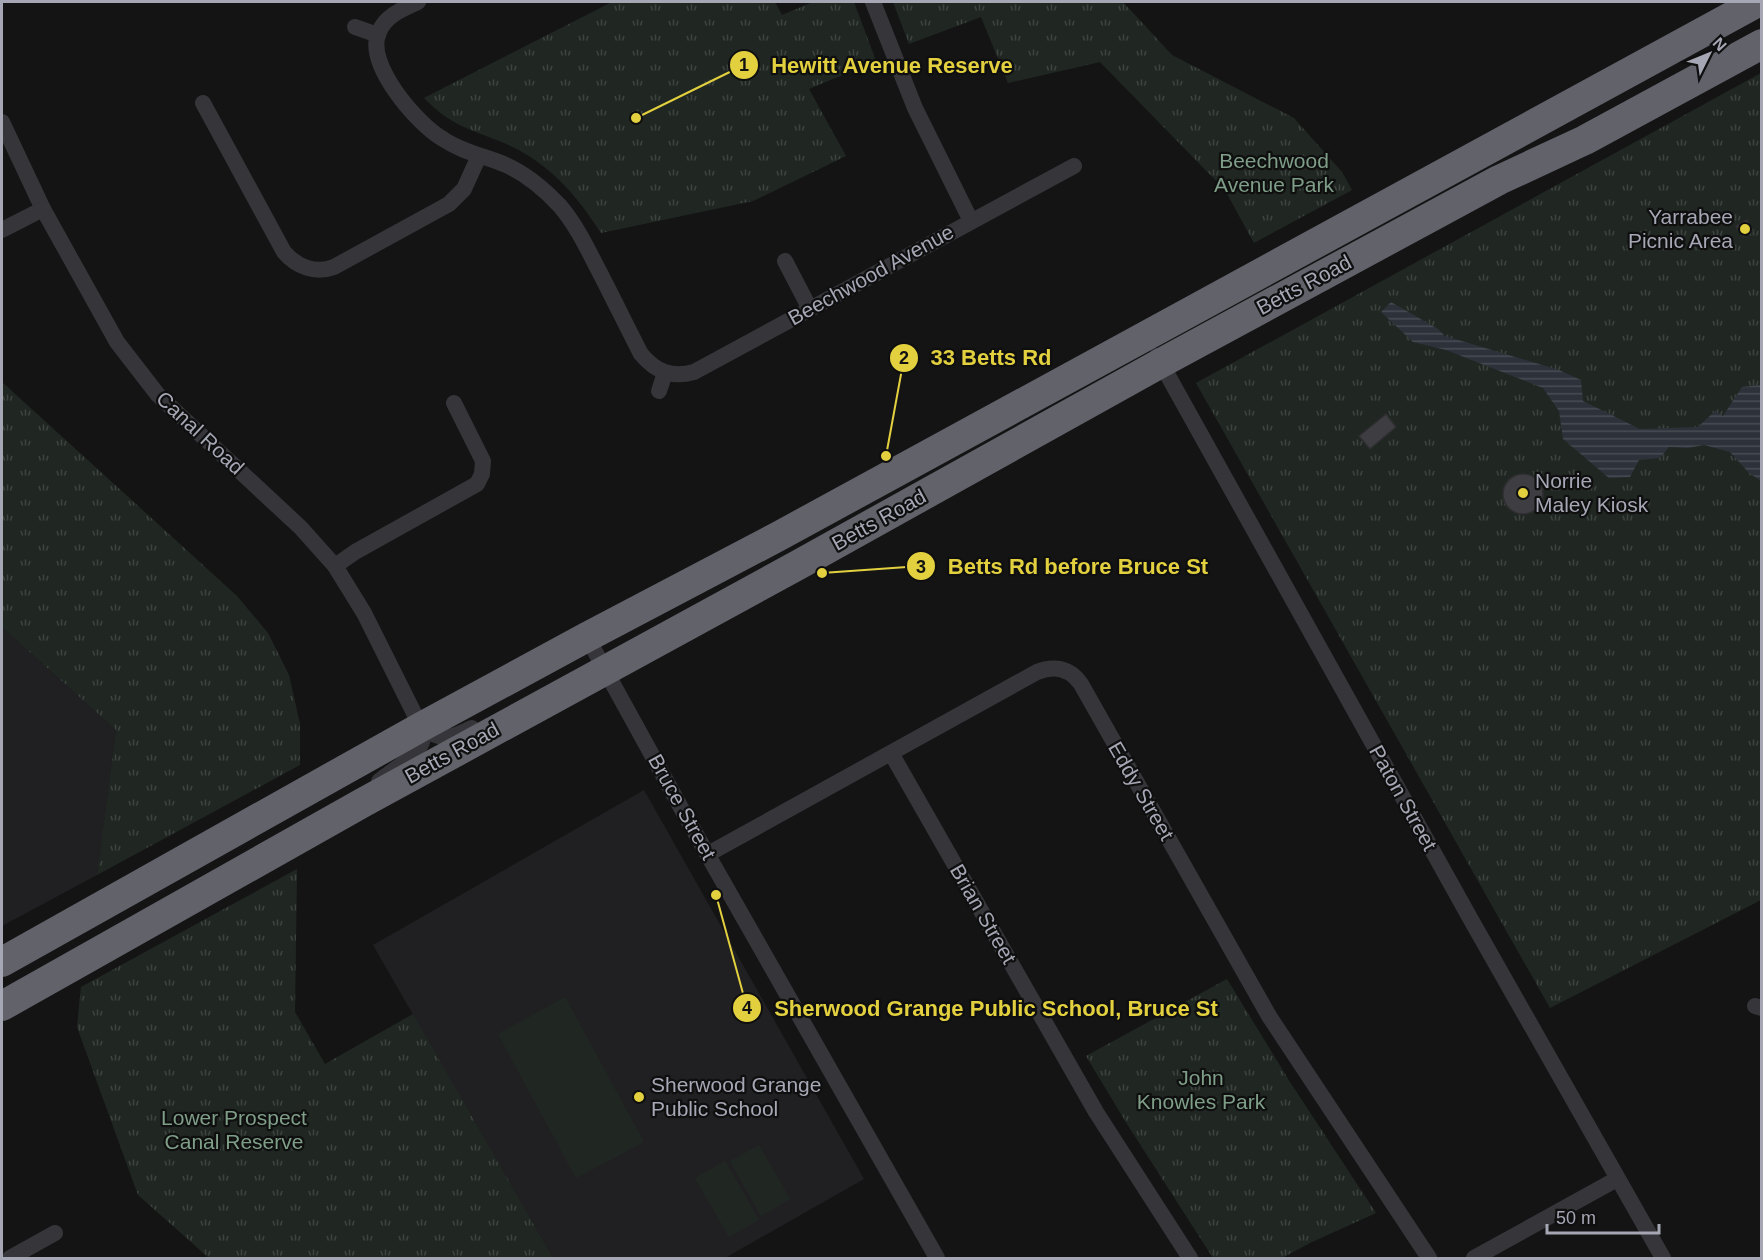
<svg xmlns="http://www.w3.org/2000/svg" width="1763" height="1260" viewBox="0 0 1763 1260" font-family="Helvetica,sans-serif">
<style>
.built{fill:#202022}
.green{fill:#202722}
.park{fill:url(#park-tufts)}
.water{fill:url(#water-rules)}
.building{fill:#3e3e42;stroke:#2e2e31;stroke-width:1.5}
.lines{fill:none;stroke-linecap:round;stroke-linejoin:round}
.street{stroke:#35353a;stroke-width:16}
.highway{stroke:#61626a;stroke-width:30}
.poi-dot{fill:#e2d03f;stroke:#0f0f10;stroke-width:2}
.labels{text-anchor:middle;stroke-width:4.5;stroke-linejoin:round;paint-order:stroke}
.park-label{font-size:21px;fill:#7f9e88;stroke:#0f0f10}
.poi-label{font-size:21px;fill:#a6a7b4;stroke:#0f0f10;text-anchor:start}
.street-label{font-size:21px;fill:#a6a7b4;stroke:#0f0f10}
.leader{fill:none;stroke:#e2d03f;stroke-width:2}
.callout-dot{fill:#e2d03f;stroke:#0f0f10;stroke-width:2}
.mark-label{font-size:18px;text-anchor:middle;font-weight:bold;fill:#111}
.callout-label{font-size:22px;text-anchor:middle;font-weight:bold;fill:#e2d03f;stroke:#0f0f10;stroke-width:4.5;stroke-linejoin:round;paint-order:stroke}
</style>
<defs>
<pattern id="park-tufts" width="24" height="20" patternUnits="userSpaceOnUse" patternTransform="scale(1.5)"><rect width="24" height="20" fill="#202722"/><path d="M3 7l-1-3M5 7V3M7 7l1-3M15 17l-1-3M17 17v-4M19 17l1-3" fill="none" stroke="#3d4440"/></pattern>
<pattern id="water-rules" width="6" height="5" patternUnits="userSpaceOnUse" patternTransform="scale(1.5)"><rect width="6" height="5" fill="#2d313a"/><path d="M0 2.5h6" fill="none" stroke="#484c54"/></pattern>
</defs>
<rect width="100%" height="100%" fill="#141415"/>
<g class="built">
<path d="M 2,627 L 116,730 L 97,875 L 2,926 Z"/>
<path d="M 644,790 L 864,1179 L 725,1258 L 553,1258 L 373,945 Z"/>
</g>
<g class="green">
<path d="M 565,997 L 644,1142 L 576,1178 L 498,1034 Z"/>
<path d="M 759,1145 L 790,1199 L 761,1216 L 730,1161 Z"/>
<path d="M 725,1161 L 759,1220 L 729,1237 L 695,1178 Z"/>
</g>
<g class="park">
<path d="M 612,2 L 775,2 L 782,15 L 813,2 L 854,2 L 876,61 L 809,89 L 846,156 L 753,201 L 601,233 C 576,194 547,161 504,143 C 468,128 453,127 424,98 Z"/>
<path d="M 893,2 L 1123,2 L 1172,55 L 1294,118 L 1342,172 L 1352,190 L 1254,243 L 1225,190 L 1100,62 L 1008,83 L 981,17 L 909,44 Z"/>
<path d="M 1761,73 L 1761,900 L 1550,1008 L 1196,383 Z"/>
<path d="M 2,382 L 237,596 L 268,633 L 289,675 L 300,724 L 300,765 L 97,875 L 116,730 L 2,627 Z"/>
<path d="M 297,869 L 295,1012 L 325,1064 L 413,1014 L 553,1258 L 209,1258 L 138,1195 L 77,1027 L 81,987 Z"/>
<path d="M 1227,979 L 1290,1082 L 1376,1213 L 1312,1242 L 1282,1258 L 1213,1258 L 1127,1124 L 1086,1056 Z"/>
</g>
<path class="water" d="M 1391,302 L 1438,329 L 1445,336 L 1559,370 L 1581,380 L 1583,401 L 1640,429 L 1698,427 L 1715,411 L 1723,416 L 1742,387 L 1761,385 L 1761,481 L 1749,473 L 1730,452 L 1704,445 L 1688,448 L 1669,447 L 1660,458 L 1639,460 L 1630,477 L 1609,478 L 1563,439 L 1559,411 L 1543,388 L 1446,350 L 1413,342 L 1381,312 Z"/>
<g class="building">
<path d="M 1747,220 L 1753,231 L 1743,237 L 1736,226 Z"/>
<path d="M 1386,414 L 1396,427 L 1370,449 L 1359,436 Z"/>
<circle cx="1523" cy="494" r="20"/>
</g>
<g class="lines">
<g class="street">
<path d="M 418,2 C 403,9 386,15 379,32 C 364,63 417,124 443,139 C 462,152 485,156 506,165 C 526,174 545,190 560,206 C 577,226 588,250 600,273 C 614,300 627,327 641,354 C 656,372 672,378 694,372 L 1074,166"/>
<path d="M 873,2 L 915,108 L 971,221"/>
<path d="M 355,27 L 378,35"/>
<path d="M 203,103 L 284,252 C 297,267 315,274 334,267 L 449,204 L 464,189 L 479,156"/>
<path d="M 2,122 L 43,209 L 117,342 L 158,395 L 301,528 L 335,566 L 364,613 L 421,727 C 422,732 423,737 422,742 C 416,758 392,770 379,781"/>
<path d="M 2,230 L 43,209"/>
<path d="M 785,261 L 810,309"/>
<path d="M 1157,356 L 1470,918 L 1663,1258"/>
<path d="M 659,391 L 665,373"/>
<path d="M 335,566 L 355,552 L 477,484 L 482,474 L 483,461 L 454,403"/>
<path d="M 587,637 L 685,815 L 937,1258"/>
<path d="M 421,727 C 442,742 450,739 472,728"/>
<path d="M 891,753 L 1096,1112 L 1190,1258"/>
<path d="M 708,854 L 1037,672 C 1054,665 1070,668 1081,684 L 1269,1016 L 1429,1258"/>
<path d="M 1755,1006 L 1762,1008"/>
<path d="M 10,1258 L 55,1233"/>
<path d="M 1474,1258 L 1617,1179"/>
</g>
<g class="highway">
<path d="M 2,962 L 421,727 L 587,637 L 779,536 L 1758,2"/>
<path d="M 2,1006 L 364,802 L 798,565 L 1161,363 L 1499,180 L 1585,140 L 1762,44"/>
</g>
</g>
<g class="poi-dot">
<circle cx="1745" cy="229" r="6"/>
<circle cx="1523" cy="493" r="6"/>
<circle cx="639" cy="1097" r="6"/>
</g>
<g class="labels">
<g class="park-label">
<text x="1274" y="168">Beechwood<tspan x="1274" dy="24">Avenue Park</tspan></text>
<text x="1201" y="1085">John<tspan x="1201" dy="24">Knowles Park</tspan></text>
<text x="234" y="1125">Lower Prospect<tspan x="234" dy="24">Canal Reserve</tspan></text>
</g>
<g class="poi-label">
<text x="1733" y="224" text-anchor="end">Yarrabee<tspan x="1733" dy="24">Picnic Area</tspan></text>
<text x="1535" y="488">Norrie<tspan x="1535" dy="24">Maley Kiosk</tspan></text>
<text x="651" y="1092">Sherwood Grange<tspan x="651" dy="24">Public School</tspan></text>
</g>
<g class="street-label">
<text transform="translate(871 275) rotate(-29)" y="7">Beechwood Avenue</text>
<text transform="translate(1304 285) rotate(-28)" y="7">Betts Road</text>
<text transform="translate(200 433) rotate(43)" y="7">Canal Road</text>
<text transform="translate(879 520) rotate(-29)" y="7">Betts Road</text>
<text transform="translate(452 753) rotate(-29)" y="7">Betts Road</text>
<text transform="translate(1141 791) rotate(60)" y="7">Eddy Street</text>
<text transform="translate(1403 798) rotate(61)" y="7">Paton Street</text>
<text transform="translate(682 807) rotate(61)" y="7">Bruce Street</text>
<text transform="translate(983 914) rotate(60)" y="7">Brian Street</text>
</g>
</g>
<path class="leader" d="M636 118L744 65M886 456L904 358M822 573L921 566M716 895L747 1008"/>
<g class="callout-dot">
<circle cx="636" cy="118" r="6"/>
<circle cx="886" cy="456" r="6"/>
<circle cx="822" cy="573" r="6"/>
<circle cx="716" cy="895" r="6"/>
<circle cx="744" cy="65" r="15"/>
<circle cx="904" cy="358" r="15"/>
<circle cx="921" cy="566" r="15"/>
<circle cx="747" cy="1008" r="15"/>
</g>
<g class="mark-label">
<text x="744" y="71">1</text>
<text x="904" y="364">2</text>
<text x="921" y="573">3</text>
<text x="747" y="1014">4</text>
</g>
<g class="callout-label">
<text x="892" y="73">Hewitt Avenue Reserve</text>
<text x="991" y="365">33 Betts Rd</text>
<text x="1078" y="574">Betts Rd before Bruce St</text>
<text x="996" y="1016">Sherwood Grange Public School, Bruce St</text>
</g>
<rect width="1763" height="1260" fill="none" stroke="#a6a7b4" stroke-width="6"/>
<g transform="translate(1709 54) rotate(47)" stroke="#0f0f10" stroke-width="4.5" paint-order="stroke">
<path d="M0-4.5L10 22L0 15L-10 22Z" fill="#a6a7b4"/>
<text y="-9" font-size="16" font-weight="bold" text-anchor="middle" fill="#a6a7b4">N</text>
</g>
<path d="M1547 1224v9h112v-9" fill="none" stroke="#a6a7b4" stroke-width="3"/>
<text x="1556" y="1224" font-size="18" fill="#a6a7b4" stroke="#0f0f10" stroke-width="4.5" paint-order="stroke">50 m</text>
</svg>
